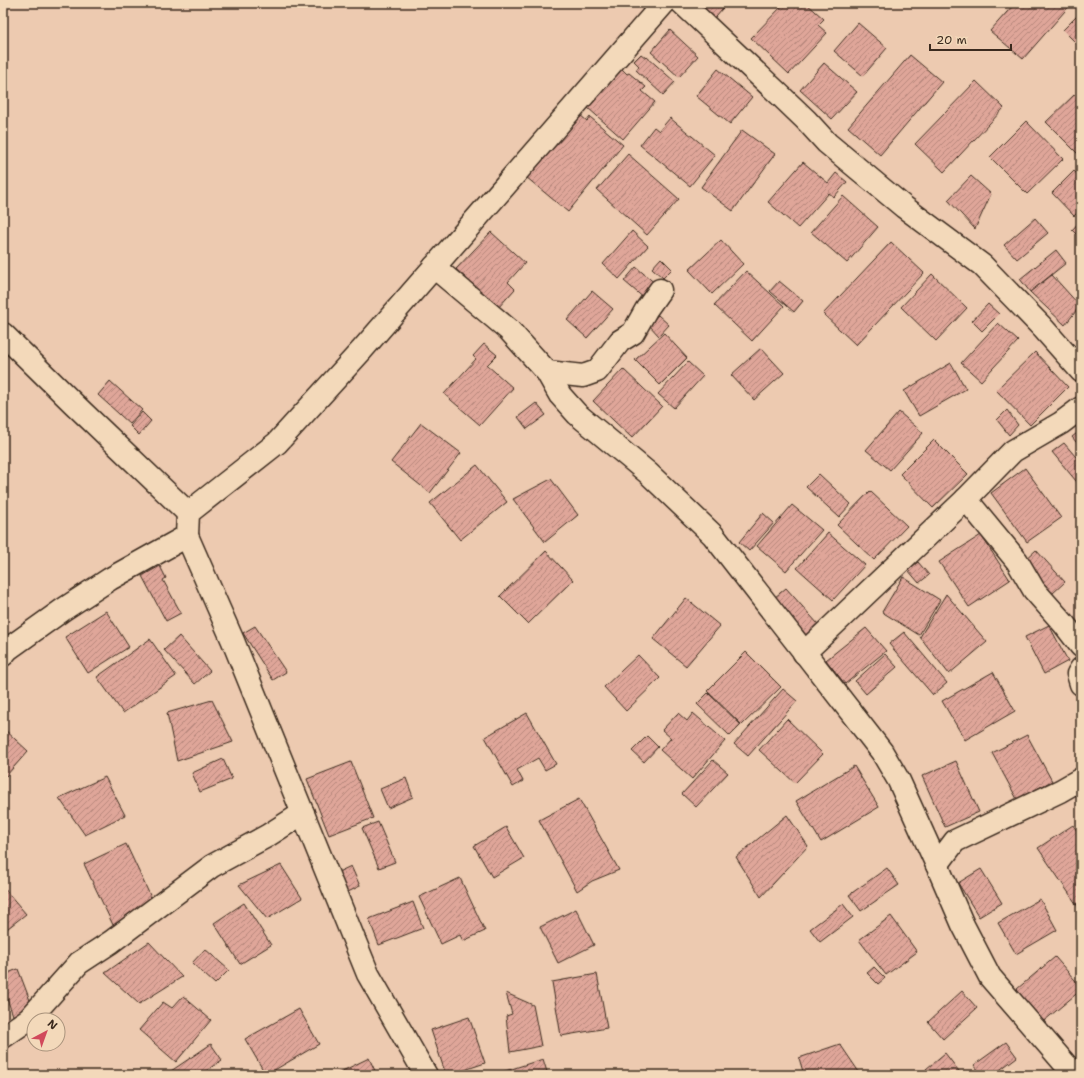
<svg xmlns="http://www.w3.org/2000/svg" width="1084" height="1078" viewBox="0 0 1084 1078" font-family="'Shantell Sans',sans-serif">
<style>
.building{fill:url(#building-hatch);stroke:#3b2a1e}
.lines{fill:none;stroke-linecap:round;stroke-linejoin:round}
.minor-casing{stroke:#3b2a1e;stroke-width:25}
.minor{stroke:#f3d9ba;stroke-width:22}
</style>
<defs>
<pattern id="building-hatch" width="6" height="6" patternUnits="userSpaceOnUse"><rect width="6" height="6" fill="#dfa699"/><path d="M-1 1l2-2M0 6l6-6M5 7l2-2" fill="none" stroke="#b6877c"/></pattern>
</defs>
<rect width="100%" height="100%" fill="#edcab0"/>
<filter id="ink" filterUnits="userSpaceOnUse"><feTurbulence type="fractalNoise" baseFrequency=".025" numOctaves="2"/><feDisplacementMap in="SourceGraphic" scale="8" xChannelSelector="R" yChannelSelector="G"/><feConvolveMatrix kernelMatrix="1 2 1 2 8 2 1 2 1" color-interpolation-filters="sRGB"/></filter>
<g filter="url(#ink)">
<g class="building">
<path d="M 703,3 L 727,3 L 711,22 L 697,10 Z"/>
<path d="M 785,3 L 806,3 L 824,19 L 818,25 L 827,33 L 789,74 L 751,38 Z"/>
<path d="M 1015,3 L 1072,3 L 1023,59 L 990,31 Z"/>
<path d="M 1081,12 L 1081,48 L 1063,30 Z"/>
<path d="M 858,23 L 887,48 L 863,76 L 834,51 Z"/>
<path d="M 670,30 L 698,56 L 679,77 L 651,52 Z"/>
<path d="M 641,54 L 646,58 L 647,57 L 675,82 L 663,95 L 636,70 L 639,66 L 634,61 Z"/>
<path d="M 910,55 L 942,82 L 880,155 L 848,127 Z"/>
<path d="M 824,63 L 857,92 L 832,119 L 800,90 Z"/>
<path d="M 622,69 L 627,74 L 629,73 L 646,87 L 642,91 L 655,102 L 623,139 L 588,108 Z"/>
<path d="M 718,69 L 752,97 L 730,124 L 696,96 Z"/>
<path d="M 976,81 L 1004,108 L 944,172 L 915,144 Z"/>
<path d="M 1074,95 L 1081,102 L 1081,157 L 1046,122 Z"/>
<path d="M 579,114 L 587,121 L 590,117 L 623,145 L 568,212 L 526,177 Z"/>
<path d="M 670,118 L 715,155 L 690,186 L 640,145 L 654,127 L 659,131 Z"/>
<path d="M 1026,121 L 1063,159 L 1027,194 L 990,157 Z"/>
<path d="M 742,130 L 775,154 L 733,211 L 701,187 Z"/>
<path d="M 628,154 L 679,199 L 647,235 L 597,190 Z"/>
<path d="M 803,162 L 828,183 L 836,173 L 847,182 L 834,197 L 829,193 L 798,228 L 768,202 Z"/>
<path d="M 1074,171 L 1081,178 L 1081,209 L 1074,216 L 1052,193 Z"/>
<path d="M 971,176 L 991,194 L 975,229 L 948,200 Z"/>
<path d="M 843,196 L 878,227 L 847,263 L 811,232 Z"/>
<path d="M 1035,218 L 1048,233 L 1017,259 L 1004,245 Z"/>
<path d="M 1081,220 L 1081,239 L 1072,230 Z"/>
<path d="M 632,231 L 648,246 L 619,279 L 603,264 Z"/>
<path d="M 491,232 L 525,263 L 508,282 L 515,289 L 498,308 L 456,269 Z"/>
<path d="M 721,240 L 743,264 L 712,294 L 689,270 Z"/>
<path d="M 891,242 L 924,273 L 856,345 L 823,314 Z"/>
<path d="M 1056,250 L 1066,263 L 1030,292 L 1020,279 Z"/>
<path d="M 661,258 L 672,269 L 663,278 L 652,268 Z"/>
<path d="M 636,267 L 657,285 L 645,299 L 624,281 Z"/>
<path d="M 746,271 L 784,306 L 752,341 L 714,305 Z"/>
<path d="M 932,274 L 967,308 L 936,341 L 901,307 Z"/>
<path d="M 1052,275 L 1080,306 L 1065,325 L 1030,292 Z"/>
<path d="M 779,281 L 803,301 L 794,312 L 770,291 Z"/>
<path d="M 592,291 L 613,309 L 587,338 L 567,320 Z"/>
<path d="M 988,304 L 999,314 L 982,331 L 972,321 Z"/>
<path d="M 658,315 L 669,325 L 659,336 L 649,325 Z"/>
<path d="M 998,323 L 1018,341 L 981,381 L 961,363 Z"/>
<path d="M 664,333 L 687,358 L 660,385 L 635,360 Z"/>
<path d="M 484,344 L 497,355 L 487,365 L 513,388 L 480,425 L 444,394 L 476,359 L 473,356 Z"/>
<path d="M 761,348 L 784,373 L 754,400 L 731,375 Z"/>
<path d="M 1035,352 L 1068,387 L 1030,425 L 996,390 Z"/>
<path d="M 688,362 L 703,376 L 674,408 L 658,394 Z"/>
<path d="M 951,363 L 966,389 L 919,416 L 904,391 Z"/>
<path d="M 623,369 L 662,406 L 632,438 L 593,401 Z"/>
<path d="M 110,381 L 142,410 L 130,424 L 98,395 Z"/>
<path d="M 536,403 L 546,415 L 527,429 L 518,417 Z"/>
<path d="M 1007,410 L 1018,425 L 1009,435 L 997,420 Z"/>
<path d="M 142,412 L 151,421 L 139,435 L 130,426 Z"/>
<path d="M 899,412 L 923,433 L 890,470 L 866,450 Z"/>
<path d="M 421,423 L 461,453 L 430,493 L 391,462 Z"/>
<path d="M 1081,430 L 1081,448 L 1072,437 Z"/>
<path d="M 934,440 L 968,474 L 933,508 L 900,474 Z"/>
<path d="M 1064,443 L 1081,463 L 1081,487 L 1052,452 Z"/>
<path d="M 477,465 L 507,502 L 460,540 L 430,503 Z"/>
<path d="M 1025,468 L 1061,518 L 1027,542 L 991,493 Z"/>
<path d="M 819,474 L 851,504 L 839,517 L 806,487 Z"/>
<path d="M 551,479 L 578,515 L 545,542 L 513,499 Z"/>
<path d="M 870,491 L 907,526 L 874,560 L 837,525 Z"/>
<path d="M 792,505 L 822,530 L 786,571 L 757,546 Z"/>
<path d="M 763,513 L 774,523 L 749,551 L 739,542 Z"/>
<path d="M 828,533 L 865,565 L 833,600 L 797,568 Z"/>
<path d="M 981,535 L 1010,580 L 969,607 L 939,562 Z"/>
<path d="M 1036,550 L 1065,582 L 1052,594 L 1023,562 Z"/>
<path d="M 546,551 L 573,580 L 528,624 L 500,596 Z"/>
<path d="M 918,562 L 929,575 L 919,583 L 908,570 Z"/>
<path d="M 160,566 L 166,578 L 163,580 L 181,613 L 166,621 L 142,576 Z"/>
<path d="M 903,577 L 940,600 L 919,635 L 882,612 Z"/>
<path d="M 786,588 L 818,624 L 806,635 L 774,598 Z"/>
<path d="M 946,594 L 987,642 L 949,674 L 920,637 Z"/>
<path d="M 686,598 L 720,626 L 686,666 L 653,639 Z"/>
<path d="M 106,611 L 129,647 L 88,673 L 65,637 Z"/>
<path d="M 1049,625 L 1068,661 L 1044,674 L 1025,637 Z"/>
<path d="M 255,626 L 286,672 L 273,680 L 243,633 Z"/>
<path d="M 866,628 L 886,651 L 845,684 L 826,660 Z"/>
<path d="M 904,632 L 947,683 L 933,695 L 889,644 Z"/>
<path d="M 179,636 L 210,671 L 195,684 L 164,650 Z"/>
<path d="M 150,639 L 176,676 L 123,713 L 97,677 Z"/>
<path d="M 746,652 L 781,687 L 742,725 L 707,691 Z"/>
<path d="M 885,654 L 897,667 L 866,694 L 855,681 Z"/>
<path d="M 638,655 L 660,678 L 626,711 L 604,687 Z"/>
<path d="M 993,672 L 1015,711 L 965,740 L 942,701 Z"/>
<path d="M 783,689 L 797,701 L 748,756 L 734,744 Z"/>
<path d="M 708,693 L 741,725 L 730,736 L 697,704 Z"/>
<path d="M 212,700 L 233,742 L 177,761 L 167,713 Z"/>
<path d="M 527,713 L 556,764 L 545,770 L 538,758 L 517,770 L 523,781 L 513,787 L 485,737 Z"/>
<path d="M 678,713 L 687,721 L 693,713 L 725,741 L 692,779 L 660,750 L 671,738 L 662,730 Z"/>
<path d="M 787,719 L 823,754 L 795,783 L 759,750 Z"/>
<path d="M 3,728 L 28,751 L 6,776 L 3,773 Z"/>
<path d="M 1027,735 L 1052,781 L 1017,799 L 992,753 Z"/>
<path d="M 647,736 L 658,747 L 644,762 L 632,751 Z"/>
<path d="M 223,759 L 232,779 L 200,792 L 192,773 Z"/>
<path d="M 713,760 L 728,773 L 696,807 L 682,794 Z"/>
<path d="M 956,761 L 979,812 L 945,827 L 922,776 Z"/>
<path d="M 351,762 L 373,818 L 329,835 L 307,779 Z"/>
<path d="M 854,766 L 879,807 L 821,842 L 796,801 Z"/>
<path d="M 105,777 L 125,815 L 85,835 L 59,798 Z"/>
<path d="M 406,778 L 413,797 L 388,808 L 380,789 Z"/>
<path d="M 579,799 L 619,870 L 592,881 L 577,891 L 539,820 Z"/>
<path d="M 787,815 L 808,846 L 761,897 L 736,857 Z"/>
<path d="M 378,822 L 395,862 L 379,868 L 362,828 Z"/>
<path d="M 1073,825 L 1081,837 L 1081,911 L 1038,848 Z"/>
<path d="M 506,827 L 524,858 L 492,877 L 474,846 Z"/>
<path d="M 126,844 L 155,906 L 113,925 L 84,864 Z"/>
<path d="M 281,865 L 302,898 L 267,919 L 239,885 Z"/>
<path d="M 351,866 L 360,886 L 346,893 L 336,873 Z"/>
<path d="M 887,868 L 899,885 L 861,911 L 849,895 Z"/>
<path d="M 981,869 L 1002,903 L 979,917 L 958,883 Z"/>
<path d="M 460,878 L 485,931 L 463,941 L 460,935 L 441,944 L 419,897 Z"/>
<path d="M 3,887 L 26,914 L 3,932 Z"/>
<path d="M 1040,899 L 1057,930 L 1016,954 L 998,923 Z"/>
<path d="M 413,902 L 423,928 L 379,945 L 369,919 Z"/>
<path d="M 244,903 L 271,945 L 240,964 L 214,923 Z"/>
<path d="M 843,904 L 853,917 L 820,942 L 810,929 Z"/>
<path d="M 576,909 L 594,945 L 558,963 L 540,927 Z"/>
<path d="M 891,916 L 917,952 L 886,975 L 859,940 Z"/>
<path d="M 149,942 L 182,977 L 139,1004 L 105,973 Z"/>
<path d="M 205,949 L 229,970 L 215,984 L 192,963 Z"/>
<path d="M 1055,957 L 1081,987 L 1081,990 L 1038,1026 L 1011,994 Z"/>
<path d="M 874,967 L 885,978 L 878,984 L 867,973 Z"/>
<path d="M 18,969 L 34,1011 L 14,1018 L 3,988 L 3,975 Z"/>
<path d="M 597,974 L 607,1028 L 561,1036 L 552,982 Z"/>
<path d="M 962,991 L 977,1008 L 943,1039 L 928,1022 Z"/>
<path d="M 506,993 L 533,1005 L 541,1046 L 510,1052 L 506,1016 L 512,1014 Z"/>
<path d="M 183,996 L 211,1020 L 176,1062 L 139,1030 L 163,1002 L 172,1008 Z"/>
<path d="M 299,1009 L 319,1044 L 266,1075 L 245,1039 Z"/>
<path d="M 469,1017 L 485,1063 L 450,1075 L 446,1075 L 431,1030 Z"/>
<path d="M 1006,1042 L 1017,1057 L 993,1075 L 982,1075 L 974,1065 Z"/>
<path d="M 211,1044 L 222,1060 L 200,1075 L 174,1075 L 171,1071 Z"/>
<path d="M 840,1044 L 861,1075 L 804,1075 L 799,1058 Z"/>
<path d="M 945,1053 L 962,1075 L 930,1075 L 926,1069 Z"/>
<path d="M 369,1058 L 377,1075 L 334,1075 Z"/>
<path d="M 543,1059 L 548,1075 L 500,1075 L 499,1073 Z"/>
<path d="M 3,1065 L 12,1074 L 12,1075 L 3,1075 Z"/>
</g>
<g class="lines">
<g class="minor-casing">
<g id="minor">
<path d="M 682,3 L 781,96 L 806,120 L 827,143 L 904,207 L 982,265 L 1042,327 L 1081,371"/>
<path d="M 434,267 L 509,330 L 547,372 L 560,395 L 577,414 L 648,473 L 713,535 L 882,752 L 899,781 L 937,865 L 963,925 L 990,977 L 1066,1065 L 1079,1075"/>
<path d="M 3,334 L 73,403 L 188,513"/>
<path d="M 547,372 L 583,376 L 597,371 L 620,341 L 633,333 L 646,310 L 660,290"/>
<path d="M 966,499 L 1017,561 L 1034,590 L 1064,624 L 1081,646"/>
<path d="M 187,536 L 233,641 L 368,974 L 426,1075"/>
<path d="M 804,653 L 966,499 L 1013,451 L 1061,423 L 1081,408"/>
<path d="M 3,655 L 8,649 L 64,609 L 110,579 L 187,536 L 188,513 L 277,443 L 361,351 L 664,3"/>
<path d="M 1081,669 L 1078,674 L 1081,684"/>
<path d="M 937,865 L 955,841 L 1060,791 L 1081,779"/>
<path d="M 3,1037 L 29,1019 L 79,963 L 111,942 L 212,866 L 267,836 L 303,813"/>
</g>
</g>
<use href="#minor" class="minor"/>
</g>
</g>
<rect width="1084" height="1078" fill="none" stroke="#f3d9ba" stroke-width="16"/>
<rect x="8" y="8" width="1068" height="1062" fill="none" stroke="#3b2a1e" stroke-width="1.5" filter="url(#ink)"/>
<g transform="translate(46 1032) rotate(41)"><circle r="19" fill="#f3d9ba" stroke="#a9937c"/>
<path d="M0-3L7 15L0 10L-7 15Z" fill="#d1495b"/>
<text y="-6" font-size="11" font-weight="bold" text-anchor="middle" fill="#3b2a1e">N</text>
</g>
<path d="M930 44v6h81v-6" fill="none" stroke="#3b2a1e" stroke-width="2"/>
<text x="936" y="44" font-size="12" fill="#3b2a1e" stroke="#f3d9ba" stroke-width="3" paint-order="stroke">20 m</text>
</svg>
